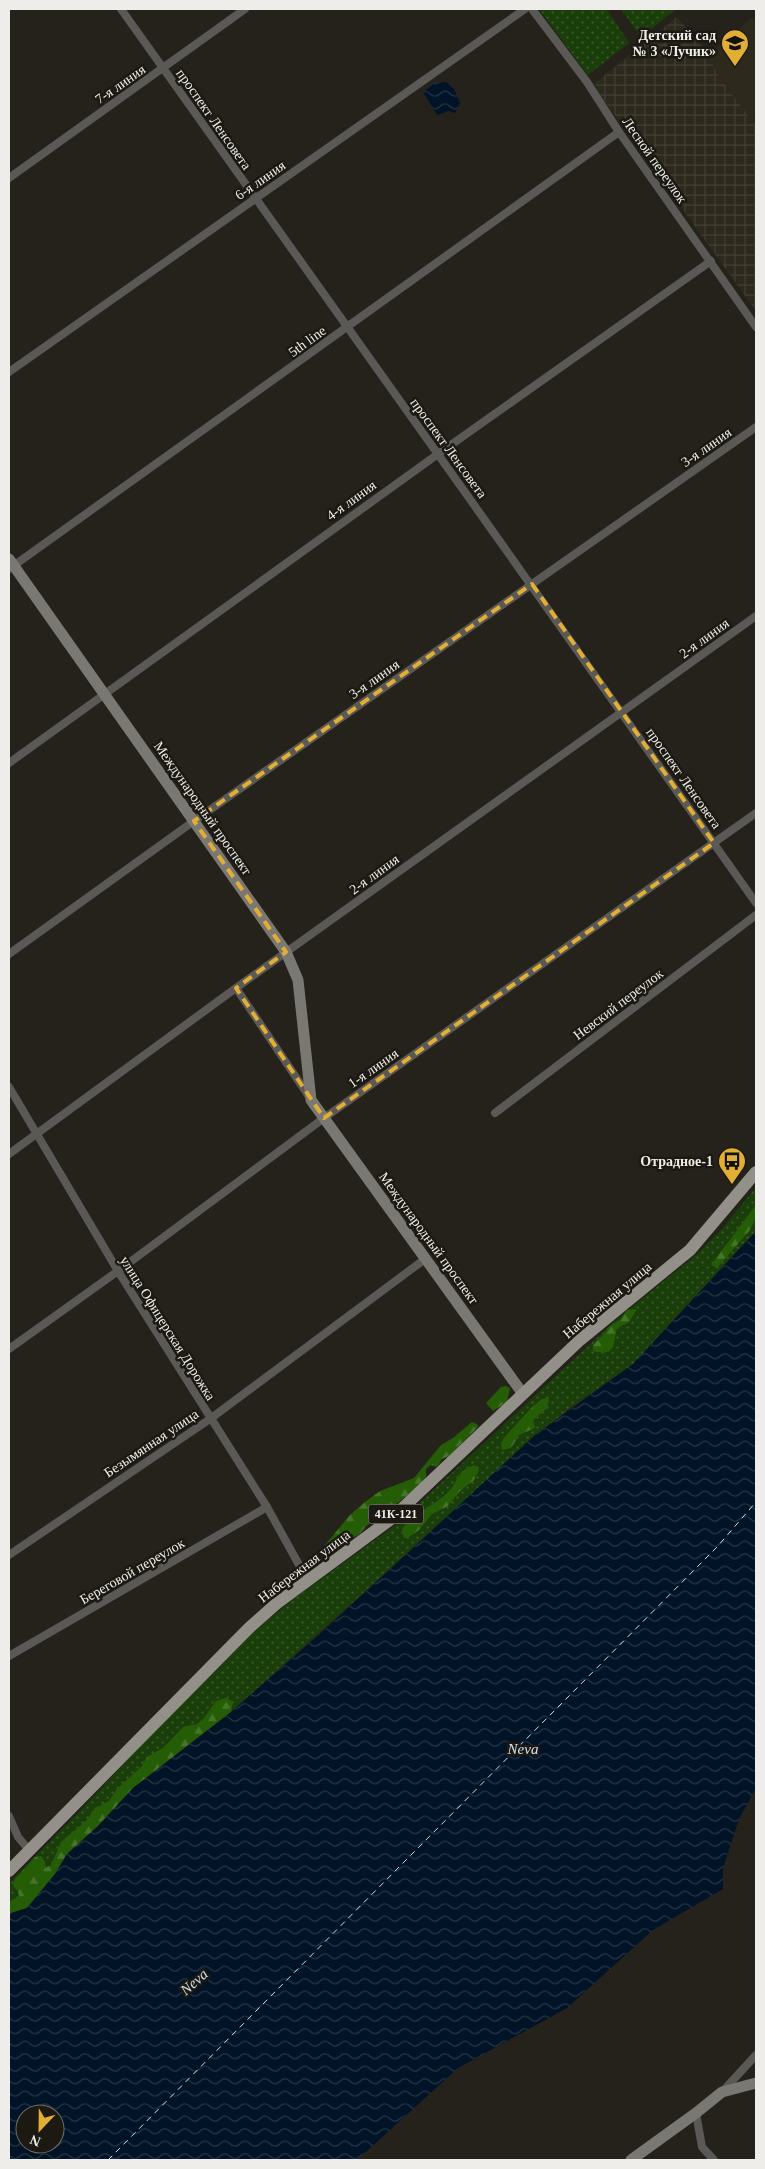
<svg xmlns="http://www.w3.org/2000/svg" width="765" height="2169" viewBox="0 0 765 2169" font-family="'Times New Roman',serif">
<style>
.built{fill:#2d291d}
.industrial{fill:url(#industrial-grid)}
.grass{fill:url(#grass-dots)}
.forest{fill:url(#forest-firs)}
.water{fill:url(#water-waves);fill-rule:evenodd}
.lines{fill:none;stroke-linecap:round;stroke-linejoin:round}
.ferry{stroke:#cfe0f2;stroke-width:1;stroke-dasharray:6 5;stroke-linecap:butt}
.street{stroke:#5a5956;stroke-width:8}
.secondary{stroke:#7a7872;stroke-width:11}
.primary{stroke:#929089;stroke-width:12}
.marked{fill:none;stroke:#e2af34;stroke-width:4;stroke-dasharray:10 6;stroke-linejoin:round}
.labels{text-anchor:middle;stroke-width:5;stroke-linejoin:round;paint-order:stroke}
.shield{fill:#1b1912;stroke:#afada8;stroke-width:1}
.shield-label{font-size:12px;font-weight:bold;fill:#efede9}
.poi-label{font-size:14px;font-weight:bold;fill:#efede9;stroke:#1b1912;text-anchor:end}
.street-label{font-size:14px;fill:#efede9;stroke:#1b1912}
.water-label{font-size:15px;font-style:italic;fill:#cfe0f2;stroke:#1b1912}
</style>
<defs>
<pattern id="industrial-grid" width="8" height="8" patternUnits="userSpaceOnUse" patternTransform="scale(1.25)"><rect width="8" height="8" fill="#2d291d"/><path d="M0 4h8M4 0v8" fill="none" stroke="#423e33"/></pattern>
<pattern id="grass-dots" width="8" height="8" patternUnits="userSpaceOnUse" patternTransform="scale(1.25)"><rect width="8" height="8" fill="#1a3e09"/><path d="M2 2h.1M6 6h.1" fill="none" stroke="#3c5a2d" stroke-width="1.8" stroke-linecap="round"/></pattern>
<pattern id="forest-firs" width="22" height="20" patternUnits="userSpaceOnUse" patternTransform="scale(1.25)"><rect width="22" height="20" fill="#255c06"/><path d="M5 1l3.5 6h-7zM16 11l3.5 6h-7z" fill="#45742a"/></pattern>
<pattern id="water-waves" width="16" height="10" patternUnits="userSpaceOnUse" patternTransform="scale(1.25)"><rect width="16" height="10" fill="#001327"/><path d="M0 5q4-4 8 0t8 0" fill="none" stroke="#263646"/></pattern>
</defs>
<rect width="100%" height="100%" fill="#25221c"/>
<path class="built" d="M 751,19 L 756,19 L 756,125 L 721,80 L 708,55 Z"/>
<path class="industrial" d="M 677,17 L 706,51 L 721,80 L 756,125 L 756,311 L 598,92 L 595,83 Z"/>
<g class="grass">
<path d="M 539,9 L 607,9 L 629,43 L 588,75 Z"/>
<path d="M 621,9 L 676,9 L 641,37 Z"/>
<path d="M 756,1187 L 756,1231 L 633,1364 L 567,1410 L 231,1712 L 27,1908 L 11,1913 L 9,1919 L 9,1883 L 77,1814 L 167,1718 L 212,1675 L 256,1630 L 291,1601 L 397,1524 L 616,1320 L 697,1254 L 722,1229 Z"/>
</g>
<g class="forest">
<path d="M 756,1205 L 756,1217 L 750,1230 L 717,1268 L 711,1265 Z"/>
<path d="M 636,1309 L 636,1311 L 629,1322 L 617,1328 C 613,1342 617,1358 593,1351 L 593,1345 L 602,1336 L 611,1325 L 620,1320 L 627,1310 Z"/>
<path d="M 506,1386 L 510,1388 L 507,1402 L 493,1411 L 486,1403 L 501,1387 Z"/>
<path d="M 547,1398 L 549,1400 L 547,1408 L 533,1420 L 535,1428 L 519,1435 L 511,1448 L 502,1450 L 501,1446 L 503,1439 L 533,1406 L 542,1399 Z"/>
<path d="M 472,1422 L 477,1424 L 478,1427 L 449,1456 L 442,1459 L 437,1467 L 431,1465 L 426,1469 L 426,1477 L 420,1485 L 395,1505 L 382,1508 L 374,1522 C 362,1525 364,1535 352,1538 L 346,1531 L 339,1537 L 332,1554 L 326,1553 L 325,1545 L 350,1515 L 365,1502 L 380,1491 L 414,1478 L 441,1445 L 453,1438 Z"/>
<path d="M 475,1465 L 479,1470 L 474,1480 L 459,1492 L 448,1506 L 432,1514 L 419,1530 L 409,1537 L 404,1538 L 402,1529 C 413,1514 431,1507 445,1495 C 459,1484 454,1471 475,1465 Z"/>
<path d="M 225,1698 L 233,1701 L 231,1712 L 133,1788 L 98,1826 L 67,1854 L 55,1874 L 27,1908 L 11,1913 L 9,1919 L 9,1902 L 19,1896 L 18,1891 L 13,1886 L 15,1879 L 35,1857 L 41,1856 L 45,1862 L 46,1868 L 51,1865 L 61,1842 L 87,1820 L 95,1808 L 109,1801 L 117,1789 L 142,1766 L 147,1757 L 163,1748 L 183,1727 L 197,1724 L 204,1718 L 216,1701 Z"/>
</g>
<g class="water">
<path d="M 446,82 L 454,89 L 460,103 L 455,113 L 449,111 L 437,115 L 423,92 L 435,83 Z"/>
<path d="M 756,1231 L 756,1788 L 739,1819 L 723,1868 L 723,1889 L 653,1930 L 567,2008 L 458,2068 L 357,2160 L 9,2160 L 9,1919 L 11,1913 L 27,1908 L 55,1874 L 67,1854 L 98,1826 L 133,1788 L 231,1712 L 322,1632 L 535,1435 L 633,1364 ZM 25,2114 L 55,2114 L 55,2144 L 25,2144 Z"/>
</g>
<g class="lines">
<path class="ferry" d="M 108,2160 L 717,1547 L 756,1502"/>
<g class="street">
<path d="M 121,9 C 332,307 546,604 756,903"/>
<path d="M 532,9 L 587,82 L 619,132 L 756,327"/>
<path d="M 9,178 L 245,9"/>
<path d="M 9,372 L 525,9"/>
<path d="M 9,569 L 619,132"/>
<path d="M 9,763 L 438,454 L 711,261"/>
<path d="M 9,954 L 194,821 L 756,427"/>
<path d="M 236,988 L 310,1098"/>
<path d="M 9,1087 L 118,1271 L 267,1507 L 308,1581"/>
<path d="M 495,1113 L 756,915"/>
<path d="M 9,1154 L 236,988 L 756,616"/>
<path d="M 9,1349 L 118,1271 L 324,1118 L 756,813"/>
<path d="M 9,1555 L 210,1419 L 425,1259"/>
<path d="M 9,1656 L 267,1507"/>
<path d="M 9,1816 L 18,1837 L 30,1851"/>
<path d="M 722,2092 L 756,2055"/>
<path d="M 696,2113 L 702,2147 L 714,2160"/>
</g>
<g class="secondary">
<path d="M 9,559 L 286,952 L 298,980 L 311,1100 L 523,1394"/>
<path d="M 631,2160 L 696,2113 L 722,2092 L 756,2083"/>
</g>
<path class="primary" d="M 9,1871 L 249,1628 L 276,1604 L 391,1519 L 580,1340 L 690,1250 L 756,1172"/>
</g>
<path class="marked" d="M 532,584 L 714,843 L 324,1118 L 236,988 L 286,952 L 194,821 Z"/>
<defs>
<g id="school-pin" transform="scale(1.4375)"><path d="M0 17L-7.5 6A9.5 9.5 0 1 1 7.5 6Z" fill="#e2af34" stroke="#1b1912"/><path d="M0-5L7-2L0 1L-7-2ZM-4 1L0 2.5L4 1V4Q0 6-4 4Z" fill="#111"/></g>
<g id="bus-pin" transform="scale(1.4375)"><path d="M0 17L-7.5 6A9.5 9.5 0 1 1 7.5 6Z" fill="#e2af34" stroke="#1b1912"/><path d="M-5-6H5V4H4V6H2V4H-2V6H-4V4H-5ZM-3.5-4V0h7V-4ZM-3.5 1.2v1.5H-2V1.2ZM2 1.2v1.5H3.5V1.2Z" fill="#111"/></g>
</defs>
<g fill-rule="evenodd">
<use href="#school-pin" x="735" y="43"/>
<use href="#bus-pin" x="732" y="1161"/>
</g>
<g class="labels">
<rect class="shield" x="368.5" y="1504.5" width="55" height="19" rx="4"/>
<g class="shield-label">
<text x="396" y="1518">41К-121</text>
</g>
<g class="poi-label">
<text x="716" y="40">Детский сад<tspan x="716" dy="16">№ 3 «Лучик»</tspan></text>
<text x="713" y="1166">Отрадное-1</text>
</g>
<g class="street-label">
<text transform="translate(120 84) rotate(-35)" y="5">7-я линия</text>
<text transform="translate(214 119) rotate(55)" y="5">проспект Ленсовета</text>
<text transform="translate(655 160) rotate(55)" y="5">Лесной переулок</text>
<text transform="translate(260 180) rotate(-35)" y="5">6-я линия</text>
<text transform="translate(307 341) rotate(-36)" y="5">5th line</text>
<text transform="translate(706 447) rotate(-35)" y="5">3-я линия</text>
<text transform="translate(449 448) rotate(54)" y="5">проспект Ленсовета</text>
<text transform="translate(351 500) rotate(-36)" y="5">4-я линия</text>
<text transform="translate(704 638) rotate(-36)" y="5">2-я линия</text>
<text transform="translate(374 679) rotate(-35)" y="5">3-я линия</text>
<text transform="translate(684 778) rotate(55)" y="5">проспект Ленсовета</text>
<text transform="translate(203 808) rotate(55)" y="5">Международный проспект</text>
<text transform="translate(374 874) rotate(-36)" y="5">2-я линия</text>
<text transform="translate(618 1004) rotate(-37)" y="5">Невский переулок</text>
<text transform="translate(373 1068) rotate(-35)" y="5">1-я линия</text>
<text transform="translate(429 1238) rotate(54)" y="5">Международный проспект</text>
<text transform="translate(607 1300) rotate(-40)" y="5">Набережная улица</text>
<text transform="translate(168 1328) rotate(58)" y="5">улица Офицерская Дорожка</text>
<text transform="translate(151 1443) rotate(-34)" y="5">Безымянная улица</text>
<text transform="translate(304 1566) rotate(-37)" y="5">Набережная улица</text>
<text transform="translate(132 1571) rotate(-30)" y="5">Береговой переулок</text>
</g>
<g class="water-label">
<text x="523" y="1754">Neva</text>
<text transform="translate(194 1982) rotate(-41)" y="5">Neva</text>
</g>
</g>
<rect width="765" height="2169" fill="none" stroke="#efede9" stroke-width="20"/>
<g transform="translate(40 2129) rotate(202)"><circle r="24" fill="#1b1912" stroke="#706e68"/>
<path d="M0-4L9 19L0 12L-9 19Z" fill="#e2af34"/>
<text y="-8" font-size="14" font-weight="bold" text-anchor="middle" fill="#efede9">N</text>
</g>
</svg>
